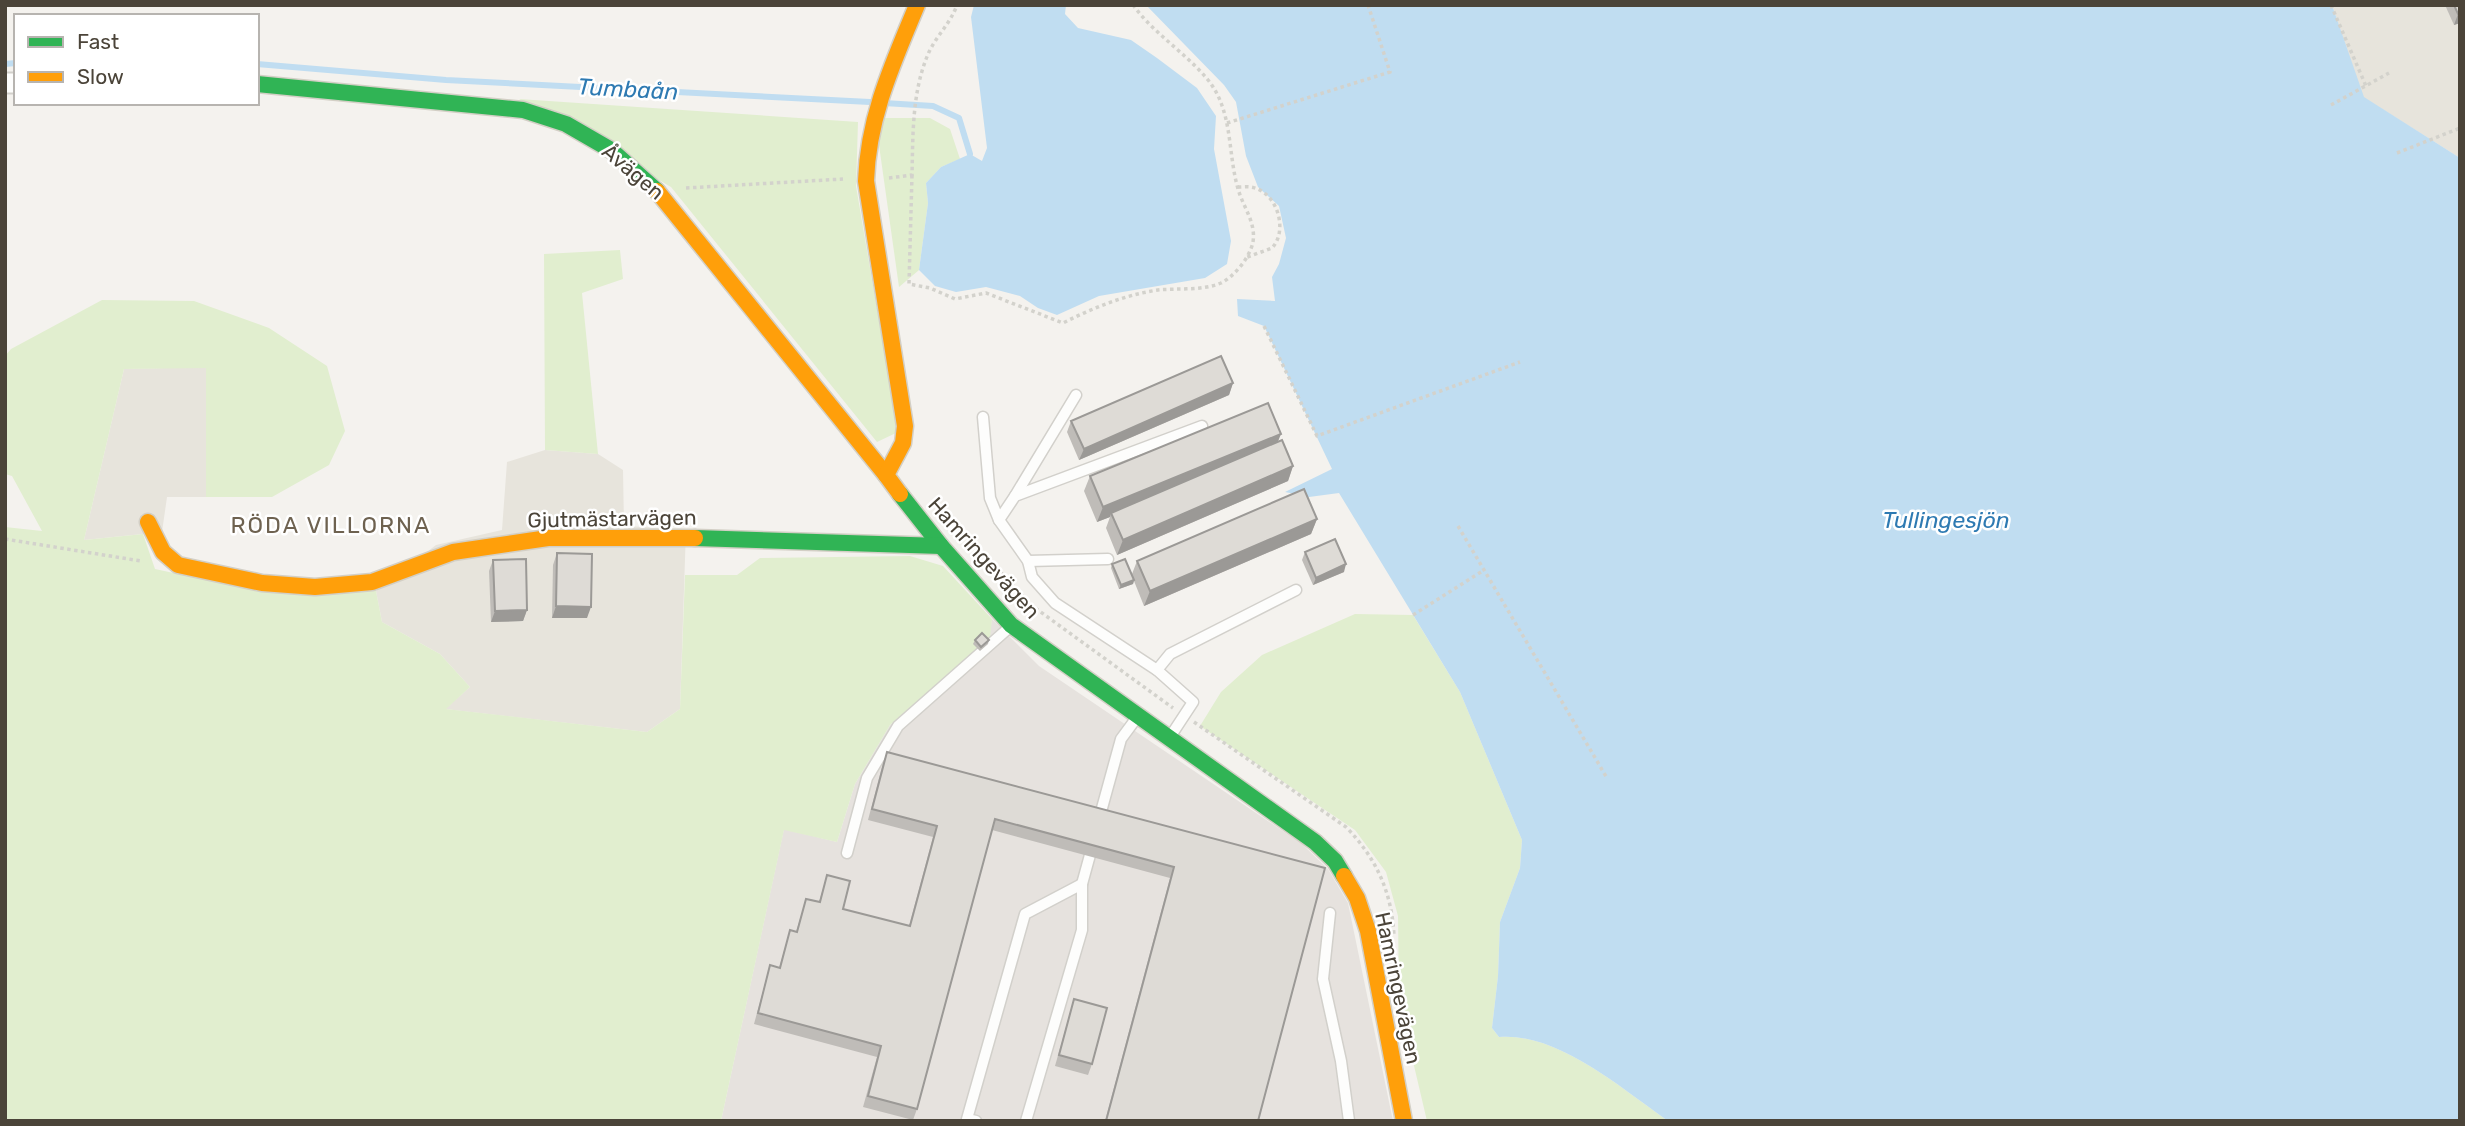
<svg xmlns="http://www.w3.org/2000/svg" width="2465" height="1126" viewBox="0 0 2465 1126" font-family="Rubik,sans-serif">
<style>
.residential{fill:#e7e4dc}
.industrial{fill:#e6e2de}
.green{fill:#e1eecf}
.water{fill:#c0ddf1}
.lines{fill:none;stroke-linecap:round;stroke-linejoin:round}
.stream{stroke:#c0ddf1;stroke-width:6}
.lane-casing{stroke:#d2d0cb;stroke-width:13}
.street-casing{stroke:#d2d0cb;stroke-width:23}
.fast-casing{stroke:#d3cfc5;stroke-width:19}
.slow-casing{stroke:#d3cfc5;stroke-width:19}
.path{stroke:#d3d2cc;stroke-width:3.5;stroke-dasharray:3.5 3.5;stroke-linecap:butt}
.lane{stroke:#fdfdfc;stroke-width:10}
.street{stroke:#fdfdfc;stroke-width:19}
.fast{stroke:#30b455;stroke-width:16}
.slow{stroke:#ff9f0a;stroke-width:16}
.wall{fill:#bfbcb8}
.shaded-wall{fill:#9b9996}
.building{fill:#dedbd6;stroke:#9b9996;stroke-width:2}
.labels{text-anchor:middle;stroke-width:5;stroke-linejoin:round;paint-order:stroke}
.street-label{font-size:21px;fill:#4b4439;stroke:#fff}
.water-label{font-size:23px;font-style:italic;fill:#2e7ab2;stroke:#fff}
.neighbourhood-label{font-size:23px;letter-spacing:2px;fill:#6e6250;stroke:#fff}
</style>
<rect width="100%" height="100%" fill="#f4f2ee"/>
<g class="residential">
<path d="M 2332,5 L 2460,5 L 2460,158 L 2363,97 Z"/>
<path d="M 206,367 L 206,497 L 167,497 L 162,532 L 84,540 L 124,369 Z"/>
<path d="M 545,450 L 598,454 L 623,470 L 624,526 L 686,529 L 680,709 L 647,732 L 445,709 L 470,687 L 440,654 L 382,622 L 376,591 L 436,545 L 502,530 L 507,462 Z"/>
</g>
<path class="industrial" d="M 992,619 L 1039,666 L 1302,844 L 1328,869 L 1348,903 L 1393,1121 L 721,1121 L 784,829 L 837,842 L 855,784 L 890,725 L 989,638 Z"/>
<g class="green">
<path d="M 519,99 L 858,122 L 856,186 L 898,432 L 877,442 L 671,187 Z"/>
<path d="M 883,118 L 930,118 L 950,129 L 960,159 L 941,167 L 926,183 L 928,203 L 919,270 L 899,287 L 878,138 Z"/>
<path d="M 620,250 L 623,279 L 582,293 L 598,454 L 545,450 L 544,254 Z"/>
<path d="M 102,300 L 194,301 L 269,328 L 327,366 L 345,431 L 329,465 L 272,497 L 206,497 L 206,368 L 124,369 L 84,540 L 143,534 L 155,569 L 257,591 L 376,591 L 382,622 L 440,654 L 470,687 L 446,709 L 647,732 L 680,709 L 685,575 L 737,575 L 760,558 L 910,556 L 943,566 L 992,619 L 990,638 L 890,725 L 855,784 L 837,842 L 784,830 L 721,1121 L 5,1121 L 5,527 L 42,531 L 12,476 L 5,474 L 5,356 L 11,349 Z"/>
<path d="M 1355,614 L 1413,615 L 1460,692 L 1522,840 L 1520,868 L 1500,922 L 1498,976 L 1492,1028 L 1499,1037 C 1557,1032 1622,1089 1668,1121 L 1427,1121 L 1399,1002 L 1398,916 L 1386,872 L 1355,830 L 1200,726 L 1221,692 L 1262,655 Z"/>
</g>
<g class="water">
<path d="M 974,5 L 1066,5 L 1065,14 L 1078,28 L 1131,40 L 1157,58 L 1197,88 L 1216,116 L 1214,149 L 1231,241 L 1227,264 L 1205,278 L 1099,296 L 1057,315 L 1038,308 L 1020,296 L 986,287 L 956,292 L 935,286 L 919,270 L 928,203 L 926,183 L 941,167 L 970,154 L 982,161 L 987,148 L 971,17 Z"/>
<path d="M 1146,5 L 2332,5 L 2364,97 L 2460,158 L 2460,1121 L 1668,1121 C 1622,1089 1557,1032 1499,1037 L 1492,1028 L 1498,976 L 1500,922 L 1520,868 L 1522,840 L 1460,692 L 1339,493 L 1309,497 L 1285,492 L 1332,469 L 1264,326 L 1238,316 L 1237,299 L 1275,301 L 1272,277 L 1279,264 L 1286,238 L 1279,206 L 1258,187 L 1246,156 L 1236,102 L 1224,85 Z"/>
</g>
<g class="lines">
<g class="stream">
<path d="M 5,64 L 16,63"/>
<path d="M 257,64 L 446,80 L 870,102"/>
<path d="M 884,103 L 933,106 L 959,118 L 970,154"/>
</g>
<g class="lane-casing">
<g id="lane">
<path d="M 983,417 L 990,498 L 999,520 L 1028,561 L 1032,577 L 1055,603 L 1157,670 L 1193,702 L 1170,737"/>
<path d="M 1015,496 L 1076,395"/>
<path d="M 999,520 L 1015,496 L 1202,426"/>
<path d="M 1028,561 L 1108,559"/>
<path d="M 1157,670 L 1170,654 L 1296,590"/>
<path d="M 1099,819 L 1121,739 L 1138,716"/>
<path d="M 847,853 L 867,778 L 898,726 L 1011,626"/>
<path d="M 1330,913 L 1323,979 L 1341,1061 L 1349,1121"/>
<path d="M 976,1121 L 967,1119 L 1025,914 L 1082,884"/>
<path d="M 1026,1121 L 1082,930 L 1082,884 L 1093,844"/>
</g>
</g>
<g class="street-casing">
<path id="street" d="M 5,83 L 16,83"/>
</g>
<g class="fast-casing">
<g id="fast">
<path d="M 257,84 L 523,110 L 566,124 L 611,150 L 657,191"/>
<path d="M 900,494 L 941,546 L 1011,625 L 1315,842 L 1335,861 L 1344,876"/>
<path d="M 695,538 L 941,546"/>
</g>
</g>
<g class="slow-casing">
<g id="slow">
<path d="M 657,191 L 886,475"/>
<path d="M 900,494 L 886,475 L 903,443 L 905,426 L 866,181 C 868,117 893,63 917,5"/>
<path d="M 148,522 L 163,552 L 178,565 L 262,583 L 315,587 L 372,582 L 453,552 L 548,538 L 695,538"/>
<path d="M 1344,876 L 1357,898 L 1368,931 L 1404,1121"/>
</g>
</g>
<g class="path">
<path d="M 2331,5 L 2366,86"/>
<path d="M 2331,105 L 2389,73"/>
<path d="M 1227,123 L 1390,72 L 1368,5"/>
<path d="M 2397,153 L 2460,128"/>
<path d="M 912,175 L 909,284 L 930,288 L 955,299 L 986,293 L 1063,323 C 1093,308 1124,295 1158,290 C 1178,288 1202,291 1221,283 C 1235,276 1250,257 1253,242 C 1256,223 1244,208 1239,192 C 1227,155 1234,112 1208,80 C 1186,53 1154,34 1133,5"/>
<path d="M 889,178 L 912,175 C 913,133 912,90 929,52 C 937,35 950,24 957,5"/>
<path d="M 1238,187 C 1243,187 1250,186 1255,188 C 1278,195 1288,231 1272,248 L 1245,258"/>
<path d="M 686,188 L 843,179"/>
<path d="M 1264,326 L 1317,436 L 1520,362"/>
<path d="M 1458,526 L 1607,778"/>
<path d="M 958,527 L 1031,605 L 1173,708"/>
<path d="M 5,539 L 141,561"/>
<path d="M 1413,615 L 1484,570"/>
<path d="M 1194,722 L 1346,827 C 1376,858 1392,892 1394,936"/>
</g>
<use href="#lane" class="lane"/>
<use href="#street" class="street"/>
<use href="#fast" class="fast"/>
<use href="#slow" class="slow"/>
</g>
<g class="wall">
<path d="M 2445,5 L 2460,5 L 2460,23 L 2454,25 Z"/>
<path d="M 1233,383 L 1229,395 L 1079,460 L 1067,432 L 1071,421 Z"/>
<path d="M 1278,441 L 1293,466 L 1288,481 L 1117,555 L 1106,528 L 1110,517 L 1097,522 L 1084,491 L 1090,476 Z"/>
<path d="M 1317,519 L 1311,534 L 1144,606 L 1134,581 L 1133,584 L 1119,589 L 1111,568 L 1112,564 L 1132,574 L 1137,561 Z"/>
<path d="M 1305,552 L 1344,572 L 1313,585 L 1302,560 Z"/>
<path d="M 557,553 L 587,618 L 552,618 L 553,565 Z"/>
<path d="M 493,560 L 527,610 L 523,621 L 491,622 L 489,571 Z"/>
<path d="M 975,640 L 989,640 L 988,644 L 980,651 L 973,644 Z"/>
<path d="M 887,752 L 1325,868 L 1258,1121 L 1105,1121 L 1170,878 L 992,830 L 917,1109 L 913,1120 L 863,1107 L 877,1057 L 754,1024 L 770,965 L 779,968 L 790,930 L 796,932 L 806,899 L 819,902 L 827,875 L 843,909 L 909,926 L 933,837 L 868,820 L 883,763 Z"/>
<path d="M 1074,999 L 1092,1064 L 1088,1075 L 1055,1066 Z"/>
</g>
<g class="shaded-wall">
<path d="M 2460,13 L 2460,23 L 2454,25 L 2458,14 Z"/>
<path d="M 1233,383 L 1229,395 L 1079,460 L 1084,449 Z"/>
<path d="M 1281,434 L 1275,449 L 1111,513 L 1110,517 L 1097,522 L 1103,507 Z"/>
<path d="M 1293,466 L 1288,481 L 1117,555 L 1123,540 Z"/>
<path d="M 1317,519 L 1311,534 L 1144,606 L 1150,591 Z"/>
<path d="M 1346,564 L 1344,572 L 1313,585 L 1316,578 Z"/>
<path d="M 1134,580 L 1133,584 L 1119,589 L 1121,585 Z"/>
<path d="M 556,606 L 591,607 L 587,618 L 552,618 Z"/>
<path d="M 527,610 L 523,621 L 491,622 L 495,611 Z"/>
</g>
<g class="building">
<path d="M 2454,5 L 2460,5 L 2460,13 L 2458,14 Z"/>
<path d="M 1221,356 L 1233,383 L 1084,449 L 1071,421 Z"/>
<path d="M 1268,403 L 1281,434 L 1103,507 L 1090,476 Z"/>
<path d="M 1282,440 L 1293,466 L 1123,540 L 1111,513 Z"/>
<path d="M 1304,489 L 1317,519 L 1150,591 L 1137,561 Z"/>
<path d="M 1335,539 L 1346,564 L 1316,578 L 1305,552 Z"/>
<path d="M 557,553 L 592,554 L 591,607 L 556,606 Z"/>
<path d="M 526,559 L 527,610 L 495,611 L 493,560 Z"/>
<path d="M 1125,559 L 1134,580 L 1121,585 L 1112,564 Z"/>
<path d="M 982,633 L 989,640 L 981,647 L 975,640 Z"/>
<path d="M 887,752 L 1325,868 L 1258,1121 L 1106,1121 L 1174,867 L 995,819 L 917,1109 L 868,1096 L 881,1046 L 758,1013 L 770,965 L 780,968 L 790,930 L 797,932 L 806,899 L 820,902 L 827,875 L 850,881 L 843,909 L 910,926 L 937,826 L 872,809 Z"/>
<path d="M 1074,999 L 1107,1008 L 1092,1064 L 1059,1055 Z"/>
</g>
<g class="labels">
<g class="street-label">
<text transform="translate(633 172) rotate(40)" y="7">Åvägen</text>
<text transform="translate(612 519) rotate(-1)" y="7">Gjutmästarvägen</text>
<text transform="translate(984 558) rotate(48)" y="7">Hamringevägen</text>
<text transform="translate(1398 988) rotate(78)" y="7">Hamringevägen</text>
</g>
<g class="water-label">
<text transform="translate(628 89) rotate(3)" y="8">Tumbaån</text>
<text x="1946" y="528">Tullingesjön</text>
</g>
<g class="neighbourhood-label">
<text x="331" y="533">RÖDA VILLORNA</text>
</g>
</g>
<rect width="2465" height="1126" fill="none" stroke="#4b4439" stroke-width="14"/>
<rect x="14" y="14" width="245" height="91" fill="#ffffff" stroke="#b7b4b0" stroke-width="2"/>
<rect x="28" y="37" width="35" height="10" fill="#30b455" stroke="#b7b4b0" stroke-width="2"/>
<text x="77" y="49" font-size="21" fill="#4b4439">Fast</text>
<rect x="28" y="72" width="35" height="10" fill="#ff9f0a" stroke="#b7b4b0" stroke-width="2"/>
<text x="77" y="84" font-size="21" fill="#4b4439">Slow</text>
</svg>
